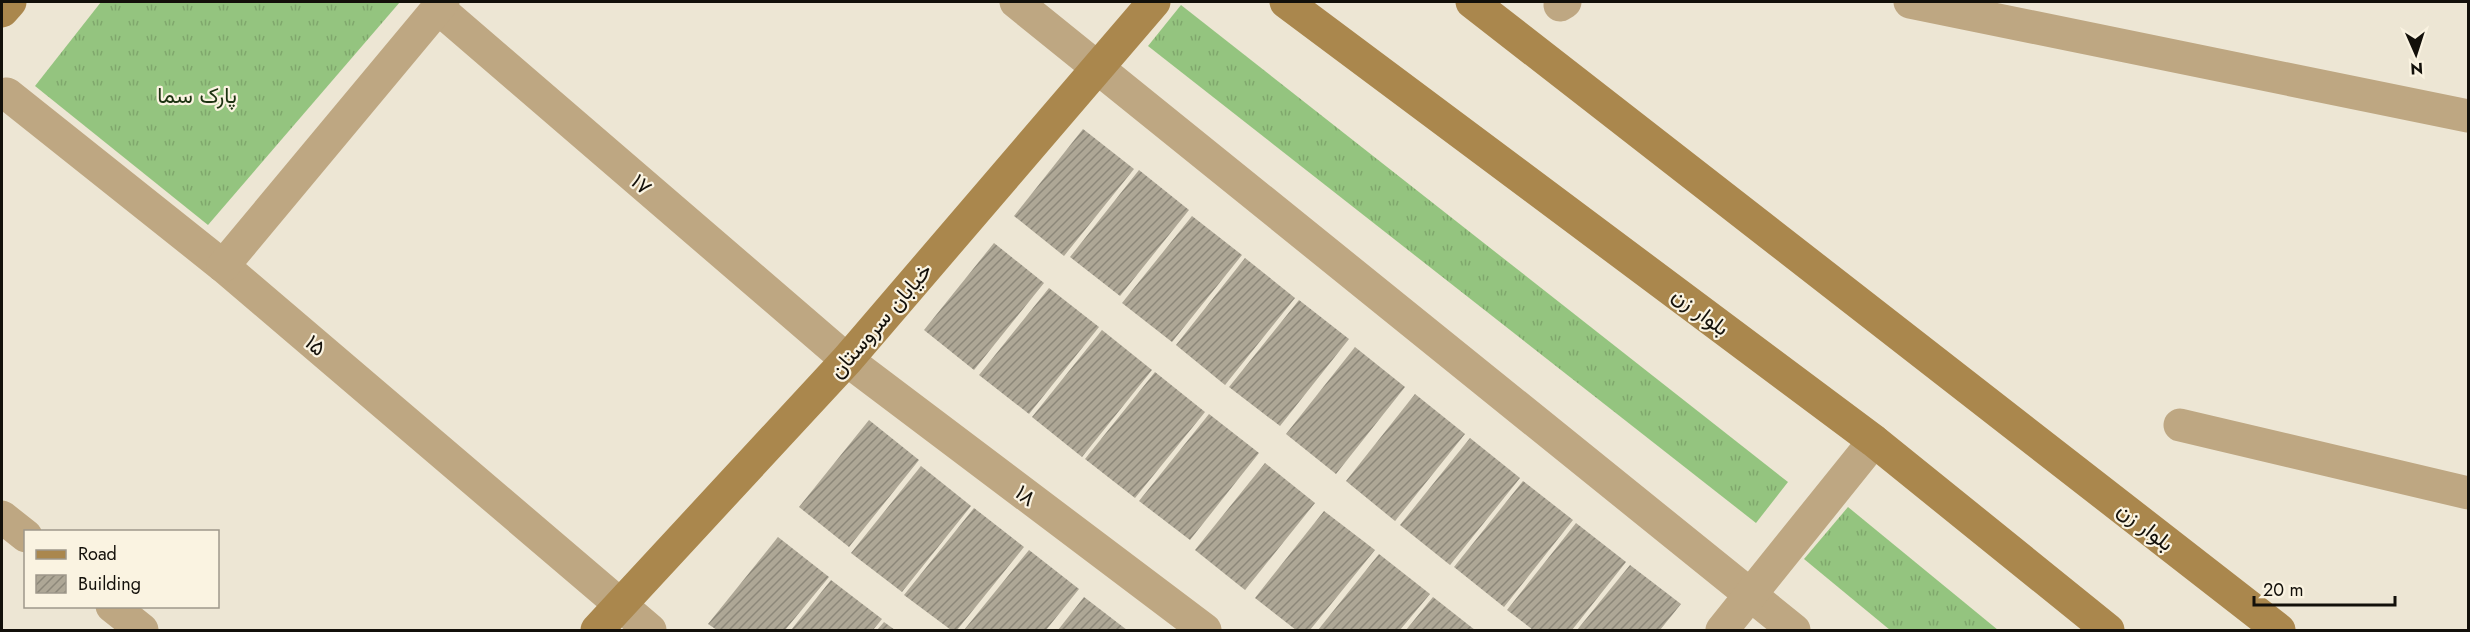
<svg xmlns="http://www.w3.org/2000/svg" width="2470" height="632" viewBox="0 0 2470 632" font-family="Jost,Vazirmatn,sans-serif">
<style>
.grass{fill:url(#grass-tufts)}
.building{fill:url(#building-hatch)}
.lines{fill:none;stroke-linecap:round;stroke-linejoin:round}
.street{stroke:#bea782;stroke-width:33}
.secondary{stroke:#aa874d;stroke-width:33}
.labels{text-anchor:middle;stroke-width:4.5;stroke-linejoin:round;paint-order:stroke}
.park-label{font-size:22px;fill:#1c3211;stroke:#faf3e1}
.street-label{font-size:22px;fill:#13100a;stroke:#faf3e1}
</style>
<defs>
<pattern id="grass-tufts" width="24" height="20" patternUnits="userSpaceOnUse" patternTransform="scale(1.5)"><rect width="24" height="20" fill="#94c47f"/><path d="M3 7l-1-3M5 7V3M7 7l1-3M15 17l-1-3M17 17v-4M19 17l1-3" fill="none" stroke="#7fa76c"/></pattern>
<pattern id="building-hatch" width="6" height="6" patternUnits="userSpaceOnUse" patternTransform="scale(1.5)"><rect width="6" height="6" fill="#aea796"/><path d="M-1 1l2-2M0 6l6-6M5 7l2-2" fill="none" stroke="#8c8779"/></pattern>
</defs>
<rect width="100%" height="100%" fill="#ede6d4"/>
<g class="grass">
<path d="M 101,2 L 400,2 L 208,225 L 35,86 Z"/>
<path d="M 1181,5 L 1788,482 L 1756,523 L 1148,46 Z"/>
<path d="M 1848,507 L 1998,630 L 1890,630 L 1804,559 Z"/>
</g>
<g class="building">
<path d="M 1083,129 L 1134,169 L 1064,256 L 1014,216 Z"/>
<path d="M 1139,170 L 1189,210 L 1120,296 L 1070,257 Z"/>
<path d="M 1192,216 L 1242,255 L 1172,342 L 1122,303 Z"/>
<path d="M 994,243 L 1044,283 L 974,370 L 924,330 Z"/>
<path d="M 1245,258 L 1295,298 L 1225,385 L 1176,345 Z"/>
<path d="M 1049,288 L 1099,327 L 1029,414 L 979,375 Z"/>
<path d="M 1299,300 L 1349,339 L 1280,426 L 1229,387 Z"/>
<path d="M 1102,330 L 1152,370 L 1082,457 L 1032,417 Z"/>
<path d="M 1355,347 L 1405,387 L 1336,474 L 1286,434 Z"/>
<path d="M 1155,372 L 1205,412 L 1135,498 L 1085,459 Z"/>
<path d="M 1415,394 L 1465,434 L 1395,521 L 1346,481 Z"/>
<path d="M 1209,414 L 1259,453 L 1190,540 L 1139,501 Z"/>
<path d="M 869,420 L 919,460 L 849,547 L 799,507 Z"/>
<path d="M 1470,438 L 1520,478 L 1450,565 L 1400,525 Z"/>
<path d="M 1265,463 L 1315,503 L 1245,590 L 1195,550 Z"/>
<path d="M 921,466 L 971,506 L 902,592 L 851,553 Z"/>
<path d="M 1523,481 L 1573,520 L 1504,607 L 1454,567 Z"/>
<path d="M 974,508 L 1024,547 L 957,630 L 951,630 L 904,595 Z"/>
<path d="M 1324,511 L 1375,550 L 1310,630 L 1296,630 L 1255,598 Z"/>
<path d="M 1576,523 L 1626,562 L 1572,630 L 1533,630 L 1507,610 Z"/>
<path d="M 778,537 L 829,577 L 785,630 L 717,630 L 708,624 Z"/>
<path d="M 1029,550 L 1079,589 L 1046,630 L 964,630 Z"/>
<path d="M 1379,554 L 1430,594 L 1400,630 L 1318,630 Z"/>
<path d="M 1630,565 L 1681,604 L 1660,630 L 1577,630 Z"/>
<path d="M 831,580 L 882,619 L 873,630 L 791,630 Z"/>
<path d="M 1084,597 L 1127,630 L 1058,630 Z"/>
<path d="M 1433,597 L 1475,630 L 1406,630 Z"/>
<path d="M 884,622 L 895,630 L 877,630 Z"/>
</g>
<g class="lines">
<g class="street">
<path d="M 1016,2 L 1794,630"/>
<path d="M 1910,2 L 2468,116"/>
<path d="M 1560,5 L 1565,2"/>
<path d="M 438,8 L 847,360 L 1205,630"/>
<path d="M 7,94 L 223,266 L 650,630"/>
<path d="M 223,266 L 443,2"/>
<path d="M 2180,425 L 2468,493"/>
<path d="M 2,517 L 26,536"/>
<path d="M 112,606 L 142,630"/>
<path d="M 1722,630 L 1874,441"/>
</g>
<g class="secondary">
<path d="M 1286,2 L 1874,441 L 2108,630"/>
<path d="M 1472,2 L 2279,630"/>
<path d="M 2,11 L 10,2"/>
<path d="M 597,630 L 847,360 L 1154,2"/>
</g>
</g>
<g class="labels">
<g class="park-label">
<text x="197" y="103">پارک سما</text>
</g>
<g class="street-label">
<text transform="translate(642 184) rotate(41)" y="8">۱۷</text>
<text transform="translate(1701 311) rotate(37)" y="8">بلوار زن</text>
<text transform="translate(880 320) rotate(-49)" y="8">خیابان سروستان</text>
<text transform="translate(316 345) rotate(41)" y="8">۱۵</text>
<text transform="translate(1026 495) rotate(37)" y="8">۱۸</text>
<text transform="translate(2146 526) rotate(38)" y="8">بلوار زن</text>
</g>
</g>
<rect width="2470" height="632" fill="none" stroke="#13100a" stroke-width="6"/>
<rect x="24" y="530" width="195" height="78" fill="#faf3e1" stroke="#9e988b" stroke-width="1.5"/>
<rect x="36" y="550" width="30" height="9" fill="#aa874d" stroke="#9e988b" stroke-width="1.5"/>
<text x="78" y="560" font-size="18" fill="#13100a">Road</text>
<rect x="36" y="575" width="30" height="18" fill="url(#building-hatch)" stroke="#9e988b" stroke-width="1.5"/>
<text x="78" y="590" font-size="18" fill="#13100a">Building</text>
<g transform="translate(2416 54) rotate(177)" stroke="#faf3e1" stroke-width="4.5" paint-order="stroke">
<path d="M0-4.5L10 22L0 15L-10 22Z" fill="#13100a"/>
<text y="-9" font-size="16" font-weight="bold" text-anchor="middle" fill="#13100a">N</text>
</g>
<path d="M2254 596v9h141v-9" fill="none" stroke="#13100a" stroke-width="3"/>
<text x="2263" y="596" font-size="18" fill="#13100a" stroke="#faf3e1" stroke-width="4.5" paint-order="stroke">20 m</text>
</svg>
